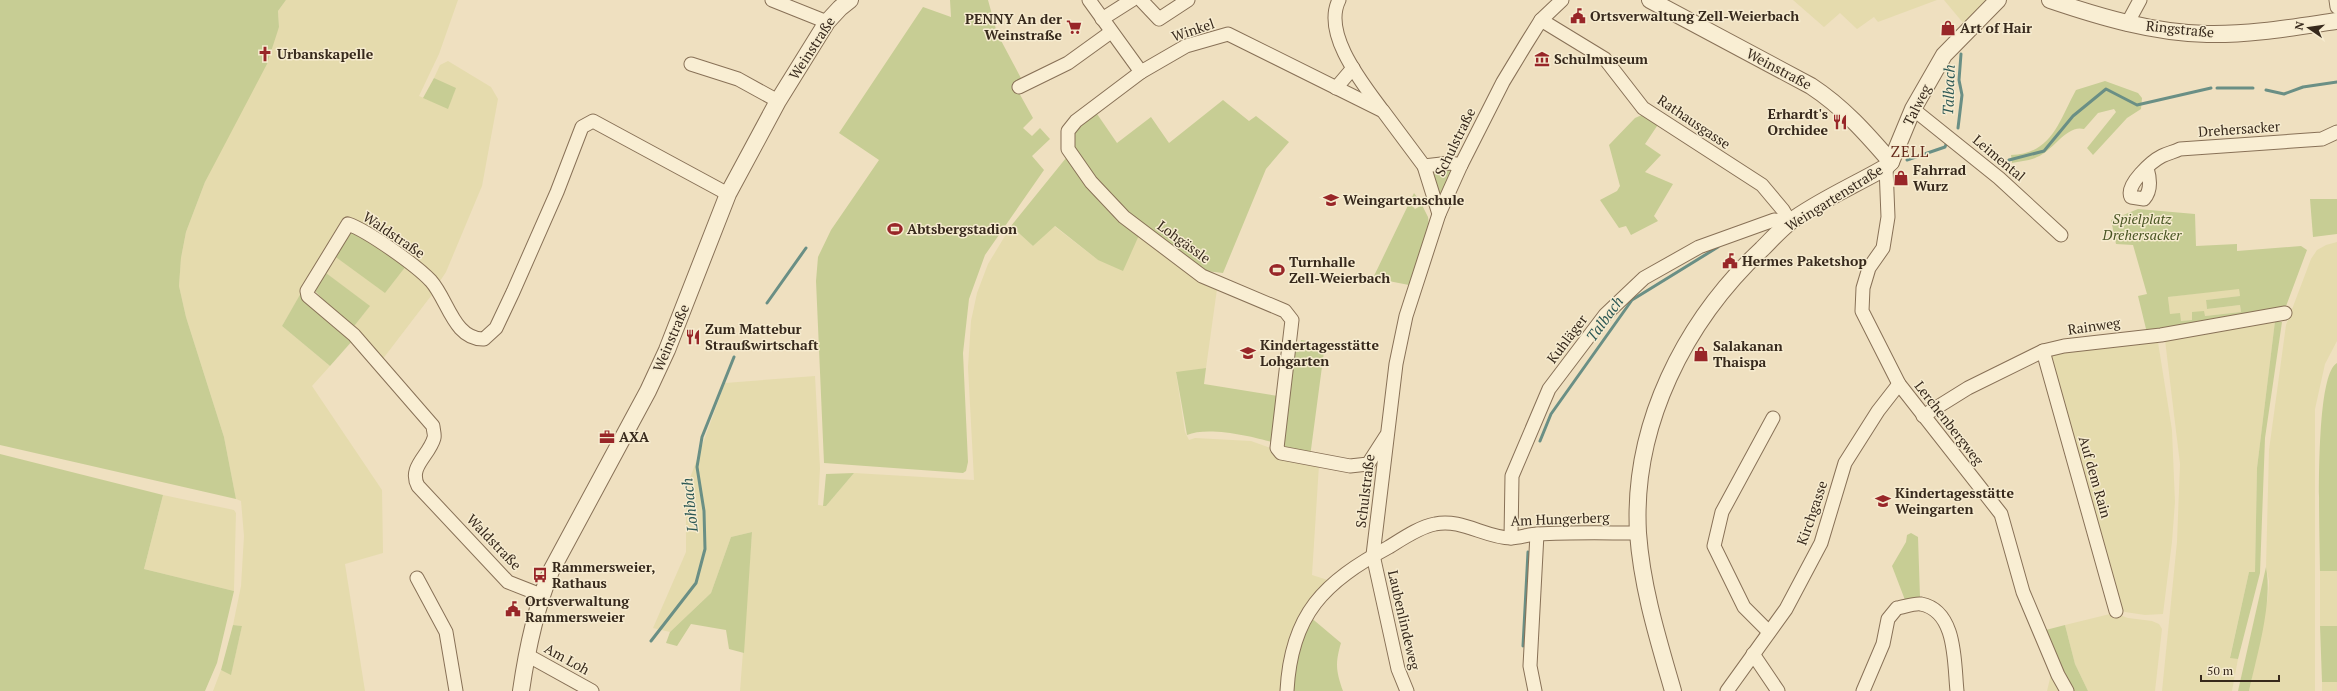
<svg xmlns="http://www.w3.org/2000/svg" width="2337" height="691" viewBox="0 0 2337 691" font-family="'PT Serif',serif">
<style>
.farmland{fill:#e5dbad}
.green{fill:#c7cd94;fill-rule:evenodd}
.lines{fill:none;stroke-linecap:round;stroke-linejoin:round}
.stream{stroke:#6a8f85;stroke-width:3}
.minor-casing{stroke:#887157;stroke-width:15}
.tertiary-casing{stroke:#887157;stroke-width:18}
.minor{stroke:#f9eed3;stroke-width:13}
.tertiary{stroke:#f9eed3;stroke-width:16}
.labels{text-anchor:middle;stroke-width:3;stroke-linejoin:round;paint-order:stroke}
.poi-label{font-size:14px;font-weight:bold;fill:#37291c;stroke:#f6ebcf;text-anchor:start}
.street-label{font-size:14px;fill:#37291c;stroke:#f6ebcf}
.park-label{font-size:14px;font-style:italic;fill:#485422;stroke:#f6ebcf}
.water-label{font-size:15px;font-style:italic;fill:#2b5754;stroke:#f6ebcf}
.neighbourhood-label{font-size:15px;letter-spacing:1px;fill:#652a1b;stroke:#f6ebcf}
</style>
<rect width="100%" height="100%" fill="#efe0c0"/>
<g class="farmland">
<path d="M 286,0 L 458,0 L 439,54 L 419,96 L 448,108 L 455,89 L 434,78 L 440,65 L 448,61 L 491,87 L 498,99 L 482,186 L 446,272 L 440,281 L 340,229 L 282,326 L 330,366 L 312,386 L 382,490 L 383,553 L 345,564 L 365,691 L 213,691 L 221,670 L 231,674 L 242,626 L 233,625 L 241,586 L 244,536 L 241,501 L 236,499 L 224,437 L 186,317 L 179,286 L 181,258 L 186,232 L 205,182 L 279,27 L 278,11 Z"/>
<path d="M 1793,0 L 1937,0 L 1878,22 L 1874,17 L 1857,29 L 1840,13 L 1824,27 Z"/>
<path d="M 1944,0 L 1988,0 L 1964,24 Z"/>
<path d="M 1011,226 L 1033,246 L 1054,226 L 1098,260 L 1140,233 L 1217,289 L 1206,368 L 1176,373 L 1185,432 L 1189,440 L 1195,438 L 1251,441 L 1319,465 L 1312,575 L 1331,581 L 1317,597 L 1284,691 L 740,691 L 752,532 L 731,537 L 711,593 L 670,632 L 653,628 L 686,552 L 686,489 L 725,383 L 815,376 L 820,468 L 818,505 L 826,506 L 854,473 L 974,480 L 968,367 L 971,321 L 977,293 L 988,264 Z"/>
<path d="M 2337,242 L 2337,341 L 2325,364 L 2315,409 L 2315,691 L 2249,691 L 2268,597 L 2269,581 L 2266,567 L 2269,450 L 2286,325 L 2311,259 L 2317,250 L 2326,245 Z"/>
<path d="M 333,255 L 406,266 L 434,292 L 382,360 L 351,330 L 369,307 L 322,270 Z"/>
<path d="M 2239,288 L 2240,296 L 2206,300 L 2207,309 L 2240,305 L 2241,312 L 2204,316 L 2192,313 L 2193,320 L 2181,321 L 2170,315 L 2168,297 Z"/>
<path d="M 2275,321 L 2257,468 L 2255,573 L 2249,572 L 2230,657 L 2238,659 L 2232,691 L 2162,691 L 2177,542 L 2180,464 L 2165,340 Z"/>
<path d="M 2158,342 L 2172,430 L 2175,502 L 2172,542 L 2163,614 L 2145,615 L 2125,612 L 2119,608 L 2050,355 L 2053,351 Z"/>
<path d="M 163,495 L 234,510 L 236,513 L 234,591 L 144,569 Z"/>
<rect x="2320" y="571" width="17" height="55"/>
<path d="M 2114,613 L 2128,618 L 2152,621 L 2159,624 L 2162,629 L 2155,691 L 2088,691 L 2075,664 L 2065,625 Z"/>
<path d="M 2051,674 L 2061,691 L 2047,691 Z"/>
<rect x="2322" y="682" width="15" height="9"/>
</g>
<g class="green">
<path d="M 0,0 L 286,0 L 278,11 L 279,27 L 267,64 L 205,182 L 186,232 L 181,258 L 179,286 L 186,317 L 224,437 L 236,499 L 0,445 Z"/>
<path d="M 950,0 L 988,0 L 997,33 L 1022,80 L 1014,84 L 1033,118 L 1023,128 L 1032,136 L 1040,128 L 1050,139 L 1032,156 L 1044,170 L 985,255 L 969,299 L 963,353 L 968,462 L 966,471 L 963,473 L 824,463 L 816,281 L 818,257 L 831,230 L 879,160 L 839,133 L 923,7 L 951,17 Z"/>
<path d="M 434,78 L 456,88 L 448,109 L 423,98 Z"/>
<path d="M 2105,81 L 2138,93 L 2142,98 L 2141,109 L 2127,118 L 2093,155 L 2087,148 L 2116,112 L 2114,109 L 2098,113 L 2084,129 C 2067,124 2053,151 2037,157 C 2030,161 2020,161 2012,163 L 2011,155 C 2052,154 2059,121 2076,90 Z"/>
<path d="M 1223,100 L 1249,121 L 1256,116 L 1289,142 L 1266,169 L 1223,273 L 1206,271 L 1114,202 L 1076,154 L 1070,135 L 1095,111 L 1117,143 L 1151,117 L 1169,143 Z"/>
<path d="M 1644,114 L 1659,123 L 1645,144 L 1661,155 L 1645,172 L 1673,184 L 1654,216 L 1658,221 L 1631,235 L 1626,226 L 1619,228 L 1600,200 L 1617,191 L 1620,186 L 1609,145 L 1635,118 Z"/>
<path d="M 1066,158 L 1094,195 L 1112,215 L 1140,233 L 1123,271 L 1098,260 L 1055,226 L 1033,246 L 1011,226 Z"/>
<path d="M 1450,168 L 1455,169 L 1440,199 L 1429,174 Z"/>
<path d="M 1414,193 L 1417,197 L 1410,203 L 1415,209 L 1422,205 L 1428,217 L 1429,226 L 1409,285 L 1373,278 Z"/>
<path d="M 2310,199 L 2337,199 L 2337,234 L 2313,237 Z"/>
<path d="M 2138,209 L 2195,214 L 2196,246 L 2237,244 L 2237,251 L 2301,246 L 2307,250 L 2285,309 L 2147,333 L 2138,296 L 2147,294 L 2133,245 L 2116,244 L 2111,220 ZM 2239,289 L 2240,296 L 2206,300 L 2207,309 L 2240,305 L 2241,312 L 2205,316 L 2204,311 L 2192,312 L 2192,320 L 2181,321 L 2180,313 L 2170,314 L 2168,297 Z"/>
<path d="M 353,231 L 406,266 L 385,293 L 333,255 L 346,233 Z"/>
<path d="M 322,270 L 370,306 L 351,330 L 315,291 Z"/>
<path d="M 301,293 L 353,340 L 330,366 L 282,326 Z"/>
<path d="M 2275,321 L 2282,322 L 2265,438 L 2260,573 L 2238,659 L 2230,658 L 2249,572 L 2255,572 L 2257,468 Z"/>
<path d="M 1301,340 L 1325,344 L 1310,457 L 1283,447 L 1291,352 L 1299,352 Z"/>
<path d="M 2337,363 L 2337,571 L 2320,571 C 2320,540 2313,376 2337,363 Z"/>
<path d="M 1206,368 L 1204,384 L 1278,396 L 1272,442 C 1251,436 1207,426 1187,435 L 1176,372 Z"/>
<path d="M 0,454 L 163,495 L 144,569 L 234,591 L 217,663 L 205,691 L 0,691 Z"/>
<path d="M 854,473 L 826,506 L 823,506 L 826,474 Z"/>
<path d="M 752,532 L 744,653 L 729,649 L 726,630 L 691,624 L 677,646 L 666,643 L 670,632 L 711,593 L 731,537 Z"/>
<path d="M 1911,533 L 1918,537 L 1920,597 L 1905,600 L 1892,566 L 1906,542 L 1907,535 Z"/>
<path d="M 2266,567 C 2273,602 2257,655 2249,691 L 2238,691 Z"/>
<path d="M 1309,616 L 1341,643 C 1335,663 1336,671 1343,691 L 1290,691 L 1290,674 Z"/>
<path d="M 233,625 L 242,626 L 231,675 L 221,670 Z"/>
<path d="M 2065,625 L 2075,664 L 2088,691 L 2071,691 L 2042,631 Z"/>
<path d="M 2320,626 L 2337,626 L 2337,682 L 2322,682 Z"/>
</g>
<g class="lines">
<g class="stream">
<path d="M 2217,88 L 2253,88"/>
<path d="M 2266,90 L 2284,94 L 2303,87 L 2337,82"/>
<path d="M 1958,128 L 1962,95 L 1959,80 L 1961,54"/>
<path d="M 1907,160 L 1945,147 L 1947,142"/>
<path d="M 2009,160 L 2044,151 L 2073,116 L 2106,89 L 2137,105 L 2211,88"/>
<path d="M 767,303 L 806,248"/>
<path d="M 1540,441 L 1551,414 L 1632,300 L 1718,247"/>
<path d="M 651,641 L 696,583 L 705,549 L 704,511 L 697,467 L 702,437 L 734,357"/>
<path d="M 1523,646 L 1528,552"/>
</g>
<g class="minor-casing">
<g id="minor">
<path d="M 772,0 L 827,22"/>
<path d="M 1089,0 L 1141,72 L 1186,46 L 1228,34 L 1383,111 L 1424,166 L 1439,214"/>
<path d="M 1141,0 L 1159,19 L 1188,0"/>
<path d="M 1339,0 C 1322,34 1363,84 1382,110"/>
<path d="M 2336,0 L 2337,7"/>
<path d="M 1102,19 L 1132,0"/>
<path d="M 1541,20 L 1605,59 L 1643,108 L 1762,185 L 1783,210 L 1790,222"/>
<path d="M 2127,24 L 2140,0"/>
<path d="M 691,64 L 738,79 L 778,101"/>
<path d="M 1141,72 L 1076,121 L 1068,131 L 1068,149 L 1091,182 L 1124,217 L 1202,276 L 1285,311 L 1292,320 L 1277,448 L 1281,453 L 1350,466 L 1368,464 L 1386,436"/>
<path d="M 1019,87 L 1068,63 L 1111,32"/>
<path d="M 1336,88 L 1353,68"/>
<path d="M 1913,109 L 1999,178 L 2061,235"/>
<path d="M 1424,166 L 1450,163 L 1461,165"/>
<path d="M 1886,167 L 1888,217 L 1883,248 L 1869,268 L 1863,288 L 1862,311 L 1899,384 L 2001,514 L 2023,592 L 2058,675 L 2067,691"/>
<path d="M 2147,168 C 2150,178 2152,190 2144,199 L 2131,197 C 2125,185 2152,161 2162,156 C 2168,153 2174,152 2180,149 L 2322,139 L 2337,132"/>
<path d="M 2043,351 L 2116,611"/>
<path d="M 1923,416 L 1968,388 L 2043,351 L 2064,346 L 2161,335 L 2285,313"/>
<path d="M 1511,538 L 1512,476 L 1549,389 L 1605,315 L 1644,278 L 1699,247 L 1774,220 L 1790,222"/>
<path d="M 417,578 L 446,632 L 456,691"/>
<path d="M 541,595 L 508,582 L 418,486 C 408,467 429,456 434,438 C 435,435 433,429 433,426 L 354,335 L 308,296 L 307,291 L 348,224 C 368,231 416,265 431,281 C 448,300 454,340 484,339 L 496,328 L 513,292 L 557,192 L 582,127 L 593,121 L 728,194"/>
<path d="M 1769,632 L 1744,607 L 1714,546 L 1722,512 L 1773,418"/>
<path d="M 1753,654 L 1778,691"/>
<path d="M 527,655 L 592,691"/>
<path d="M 1287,691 C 1291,614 1324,582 1389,547 C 1402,539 1419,527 1435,524 C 1461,518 1486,538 1511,538 C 1520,538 1529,534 1538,534 C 1572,532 1605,533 1638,533"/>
<path d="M 1407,691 L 1398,669 L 1373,555 L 1396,364 L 1406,316 L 1439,214 L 1461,165 L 1503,82 L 1526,44 L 1541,20 L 1562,0"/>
<path d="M 1535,691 L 1530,666 L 1537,534"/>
<path d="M 1727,691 L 1786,609 L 1821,543 L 1845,463 L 1878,411 L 1899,384"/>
<path d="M 1863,691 L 1883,644 L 1888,619 L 1897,608 C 1904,607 1914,603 1921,604 C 1957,611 1954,663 1957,691"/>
</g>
</g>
<g class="tertiary-casing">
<g id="tertiary">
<path d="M 1650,0 L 1811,86 C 1843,107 1866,133 1891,162"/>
<path d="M 2050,0 C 2100,17 2154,33 2207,34 C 2250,35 2295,27 2337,21"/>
<path d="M 521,691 C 527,649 535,610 551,571 L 648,391 L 667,350 L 728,194 L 778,101 L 827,22 L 840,8 L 850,0"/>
<path d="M 1673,691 C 1658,639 1642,588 1638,533 C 1632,425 1685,321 1762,249 C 1771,240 1780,230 1790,222 C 1816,202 1857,184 1886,167 L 1891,162 L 1913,109 L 1944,55 L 1998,0"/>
</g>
</g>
<use href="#minor" class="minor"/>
<use href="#tertiary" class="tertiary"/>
</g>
<defs>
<g id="civic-bare" transform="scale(1.2)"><path d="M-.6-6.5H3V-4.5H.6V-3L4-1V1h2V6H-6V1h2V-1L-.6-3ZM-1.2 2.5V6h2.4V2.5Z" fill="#982628" stroke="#f6ebcf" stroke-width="2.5" paint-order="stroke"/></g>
<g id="supermarket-bare" transform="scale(1.2)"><path d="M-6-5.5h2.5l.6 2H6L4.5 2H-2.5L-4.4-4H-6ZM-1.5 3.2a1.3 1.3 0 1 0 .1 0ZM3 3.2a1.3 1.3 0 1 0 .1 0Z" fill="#982628" stroke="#f6ebcf" stroke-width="2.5" paint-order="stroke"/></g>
<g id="shop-bare" transform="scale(1.2)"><path d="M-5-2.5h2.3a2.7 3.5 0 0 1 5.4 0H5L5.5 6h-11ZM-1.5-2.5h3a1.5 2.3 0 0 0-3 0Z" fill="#982628" stroke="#f6ebcf" stroke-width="2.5" paint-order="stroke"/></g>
<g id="church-bare" transform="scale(1.2)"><path d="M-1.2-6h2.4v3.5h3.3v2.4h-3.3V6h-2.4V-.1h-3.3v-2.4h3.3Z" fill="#982628" stroke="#f6ebcf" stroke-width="2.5" paint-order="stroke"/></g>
<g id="museum-bare" transform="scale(1.2)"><path d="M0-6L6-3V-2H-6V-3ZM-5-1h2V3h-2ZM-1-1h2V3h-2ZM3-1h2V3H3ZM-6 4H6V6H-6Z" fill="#982628" stroke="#f6ebcf" stroke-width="2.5" paint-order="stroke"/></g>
<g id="restaurant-bare" transform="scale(1.2)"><path d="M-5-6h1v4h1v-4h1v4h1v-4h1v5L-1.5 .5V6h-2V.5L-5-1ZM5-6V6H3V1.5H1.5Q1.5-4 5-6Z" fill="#982628" stroke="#f6ebcf" stroke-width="2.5" paint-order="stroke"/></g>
<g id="school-bare" transform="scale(1.2)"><path d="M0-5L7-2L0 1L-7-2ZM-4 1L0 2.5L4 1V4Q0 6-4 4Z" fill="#982628" stroke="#f6ebcf" stroke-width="2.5" paint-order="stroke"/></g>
<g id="stadium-bare" transform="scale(1.2)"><path d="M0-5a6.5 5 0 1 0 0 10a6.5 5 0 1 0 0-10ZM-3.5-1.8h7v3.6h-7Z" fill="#982628" stroke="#f6ebcf" stroke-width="2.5" paint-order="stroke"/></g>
<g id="office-bare" transform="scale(1.2)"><path d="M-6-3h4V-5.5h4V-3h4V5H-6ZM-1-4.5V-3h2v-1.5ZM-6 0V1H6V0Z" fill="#982628" stroke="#f6ebcf" stroke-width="2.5" paint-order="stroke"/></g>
<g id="bus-bare" transform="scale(1.2)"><path d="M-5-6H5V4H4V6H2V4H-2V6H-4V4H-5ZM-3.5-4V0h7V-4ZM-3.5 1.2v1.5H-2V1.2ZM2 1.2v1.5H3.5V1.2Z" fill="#982628" stroke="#f6ebcf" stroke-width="2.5" paint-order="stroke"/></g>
</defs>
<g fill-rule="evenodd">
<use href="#civic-bare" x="1578" y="16"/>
<use href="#supermarket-bare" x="1074" y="27"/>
<use href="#shop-bare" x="1948" y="28"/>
<use href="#church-bare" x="265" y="54"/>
<use href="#museum-bare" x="1542" y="59"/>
<use href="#restaurant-bare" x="1840" y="122"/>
<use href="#shop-bare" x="1901" y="178"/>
<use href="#school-bare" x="1331" y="200"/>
<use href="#stadium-bare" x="895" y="229"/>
<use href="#civic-bare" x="1730" y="261"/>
<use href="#stadium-bare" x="1277" y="270"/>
<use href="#restaurant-bare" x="693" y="337"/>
<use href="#school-bare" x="1248" y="353"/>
<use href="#shop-bare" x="1701" y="354"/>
<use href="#office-bare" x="607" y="437"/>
<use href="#school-bare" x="1883" y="501"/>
<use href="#bus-bare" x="540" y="575"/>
<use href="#civic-bare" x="513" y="609"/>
</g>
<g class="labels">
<g class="poi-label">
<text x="1590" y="21">Ortsverwaltung Zell-Weierbach</text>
<text x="1062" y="24" text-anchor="end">PENNY An der<tspan x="1062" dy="16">Weinstraße</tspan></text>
<text x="1960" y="33">Art of Hair</text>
<text x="277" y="59">Urbanskapelle</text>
<text x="1554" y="64">Schulmuseum</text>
<text x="1828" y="119" text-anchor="end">Erhardt's<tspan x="1828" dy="16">Orchidee</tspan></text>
<text x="1913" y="175">Fahrrad<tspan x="1913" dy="16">Wurz</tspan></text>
<text x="1343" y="205">Weingartenschule</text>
<text x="907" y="234">Abtsbergstadion</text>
<text x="1742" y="266">Hermes Paketshop</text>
<text x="1289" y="267">Turnhalle<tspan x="1289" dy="16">Zell-Weierbach</tspan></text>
<text x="705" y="334">Zum Mattebur<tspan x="705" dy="16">Straußwirtschaft</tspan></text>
<text x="1260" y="350">Kindertagesstätte<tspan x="1260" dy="16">Lohgarten</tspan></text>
<text x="1713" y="351">Salakanan<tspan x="1713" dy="16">Thaispa</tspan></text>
<text x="619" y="442">AXA</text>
<text x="1895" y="498">Kindertagesstätte<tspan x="1895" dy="16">Weingarten</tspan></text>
<text x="552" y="572">Rammersweier,<tspan x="552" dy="16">Rathaus</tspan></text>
<text x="525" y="606">Ortsverwaltung<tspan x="525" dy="16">Rammersweier</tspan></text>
</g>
<g class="street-label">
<text transform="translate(2180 29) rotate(6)" y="5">Ringstraße</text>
<text transform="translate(1193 30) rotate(-19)" y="5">Winkel</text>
<text transform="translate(812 48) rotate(-57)" y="5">Weinstraße</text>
<text transform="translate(1779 69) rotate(28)" y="5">Weinstraße</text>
<text transform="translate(1917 105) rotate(-63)" y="5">Talweg</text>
<text transform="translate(1694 122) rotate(34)" y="5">Rathausgasse</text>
<text transform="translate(2239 129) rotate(-4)" y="5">Drehersacker</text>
<text transform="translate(1455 142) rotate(-64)" y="5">Schulstraße</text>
<text transform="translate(1999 158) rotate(40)" y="5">Leimental</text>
<text transform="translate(1834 198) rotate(-32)" y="5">Weingartenstraße</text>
<text transform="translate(394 235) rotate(34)" y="5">Waldstraße</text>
<text transform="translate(1184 242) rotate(36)" y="5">Lohgässle</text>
<text transform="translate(2094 326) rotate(-8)" y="5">Rainweg</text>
<text transform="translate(671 338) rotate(-67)" y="5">Weinstraße</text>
<text transform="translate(1567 339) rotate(-53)" y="5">Kuhläger</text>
<text transform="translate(1949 423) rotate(52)" y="5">Lerchenbergweg</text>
<text transform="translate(2095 477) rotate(74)" y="5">Auf dem Rain</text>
<text transform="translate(1365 491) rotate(-83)" y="5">Schulstraße</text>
<text transform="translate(1812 513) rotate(-71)" y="5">Kirchgasse</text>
<text transform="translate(1560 519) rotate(-2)" y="5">Am Hungerberg</text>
<text transform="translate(494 542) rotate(46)" y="5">Waldstraße</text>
<text transform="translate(1404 620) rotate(77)" y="5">Laubenlindeweg</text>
<text transform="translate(567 659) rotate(29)" y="5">Am Loh</text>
</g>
<g class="park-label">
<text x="2142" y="224">Spielplatz<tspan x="2142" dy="16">Drehersacker</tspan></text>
</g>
<g class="water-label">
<text transform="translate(1949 90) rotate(-88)" y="5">Talbach</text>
<text transform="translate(1605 319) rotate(-54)" y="5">Talbach</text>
<text transform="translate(690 505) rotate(-96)" y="5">Lohbach</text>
</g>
<g class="neighbourhood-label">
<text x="1910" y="157">ZELL</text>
</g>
</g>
<g transform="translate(2309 28) rotate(283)" stroke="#f6ebcf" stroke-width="3" paint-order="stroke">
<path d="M0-3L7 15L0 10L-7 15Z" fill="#37291c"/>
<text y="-6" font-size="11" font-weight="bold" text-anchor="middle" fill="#37291c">N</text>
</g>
<path d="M2201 675v6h78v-6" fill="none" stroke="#37291c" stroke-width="2"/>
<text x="2207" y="675" font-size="12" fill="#37291c" stroke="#f6ebcf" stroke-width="3" paint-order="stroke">50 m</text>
</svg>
